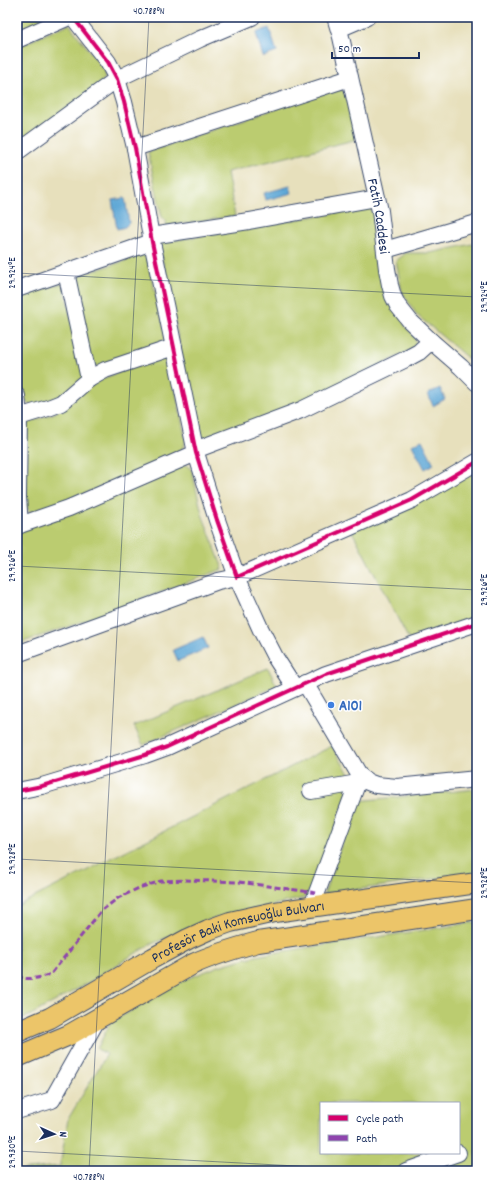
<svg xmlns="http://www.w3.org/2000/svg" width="494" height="1188" viewBox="0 0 494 1188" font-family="Dekko,sans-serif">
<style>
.green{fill:#bbcc70;stroke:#6b7e67;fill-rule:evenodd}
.water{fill:#5ea7d5;stroke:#3c6b9a}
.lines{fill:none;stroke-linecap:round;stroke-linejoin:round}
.minor-casing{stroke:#3a4a6c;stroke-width:18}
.major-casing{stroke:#3a4a6c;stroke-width:22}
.minor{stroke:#fff;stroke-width:16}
.major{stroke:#ecc569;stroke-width:20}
.quiet{stroke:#8e44ad;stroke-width:3;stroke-dasharray:6 3;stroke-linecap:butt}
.cycleway-casing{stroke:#fff;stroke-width:6}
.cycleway{stroke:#d6006c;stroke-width:4}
.ticks{fill:none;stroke:#1b2f5e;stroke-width:1;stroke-opacity:0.45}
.shop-dot{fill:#3f7fe0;stroke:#fff;stroke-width:1.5}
.labels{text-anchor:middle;stroke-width:3;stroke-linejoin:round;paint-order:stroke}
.street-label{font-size:15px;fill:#1b2f5e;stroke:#fff}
.shop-label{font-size:15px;font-weight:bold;fill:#366cbe;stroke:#fff;text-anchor:start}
.neatline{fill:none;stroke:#1b2f5e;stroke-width:1.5}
.ticks-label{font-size:10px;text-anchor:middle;fill:#1b2f5e}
</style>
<rect width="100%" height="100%" fill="#fff"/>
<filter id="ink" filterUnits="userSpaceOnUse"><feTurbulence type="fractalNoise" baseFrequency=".025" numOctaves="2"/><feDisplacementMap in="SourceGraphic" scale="8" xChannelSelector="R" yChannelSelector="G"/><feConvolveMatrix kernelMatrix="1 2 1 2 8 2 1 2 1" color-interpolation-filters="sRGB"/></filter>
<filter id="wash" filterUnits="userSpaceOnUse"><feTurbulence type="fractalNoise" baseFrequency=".012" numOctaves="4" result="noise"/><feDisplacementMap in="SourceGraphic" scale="16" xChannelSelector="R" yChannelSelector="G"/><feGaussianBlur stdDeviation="0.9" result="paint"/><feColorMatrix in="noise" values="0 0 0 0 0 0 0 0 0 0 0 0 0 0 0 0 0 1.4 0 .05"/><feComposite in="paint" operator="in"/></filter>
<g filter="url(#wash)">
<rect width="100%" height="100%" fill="#e7e0bc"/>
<g class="green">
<path d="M 17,17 L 53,17 L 17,33 Z"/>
<path d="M 69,24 L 104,70 L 105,77 L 101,84 L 17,144 L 17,47 Z"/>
<path d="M 334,89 L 342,90 L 346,93 L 358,139 L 227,172 L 235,216 L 166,226 L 166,221 L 162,218 L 148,152 Z"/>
<path d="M 369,207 L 375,215 L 405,326 C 410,332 416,336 416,345 L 411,350 L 306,402 L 199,442 L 159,243 Z"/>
<path d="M 477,243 L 477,366 L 417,315 L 402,292 L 396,261 L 406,253 L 430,253 Z"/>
<path d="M 146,254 L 165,333 L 165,340 L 162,344 L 107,366 L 92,366 L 73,279 L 78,276 Z"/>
<path d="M 63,283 L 85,376 L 61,396 L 34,405 L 27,403 L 24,398 L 17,353 L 17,296 Z"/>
<path d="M 163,356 L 169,359 L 186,441 L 181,451 L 134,474 L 40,511 L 30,512 L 25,504 L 25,424 L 55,413 L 99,380 Z"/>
<path d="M 183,465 L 188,466 L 192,471 L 202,514 L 223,569 L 70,626 L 17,644 L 17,532 Z"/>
<path d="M 477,469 L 477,618 L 409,640 L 352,531 Z"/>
<path d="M 268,668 L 277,686 L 143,745 L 134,726 Z"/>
<path d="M 332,746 L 349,774 L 352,781 L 316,881 L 304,898 L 211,919 L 149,945 L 86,984 L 29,1016 L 17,1020 L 17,906 Z"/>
<path d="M 477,789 L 477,873 L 324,894 L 357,801 Z"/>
<path d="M 477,922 L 477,1171 L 17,1171 L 17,1170 L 60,1166 L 68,1119 L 107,1054 L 97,1049 L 110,1023 L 184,980 L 219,966 L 246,958 L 272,953 ZM 321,1103 L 459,1103 L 459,1153 L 321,1153 Z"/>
</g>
<g class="water">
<path d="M 269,28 L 277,52 L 263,57 L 256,33 Z"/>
<path d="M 290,186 L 292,193 L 266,200 L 264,193 Z"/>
<path d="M 125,198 L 129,223 L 125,227 L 117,229 L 112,200 Z"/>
<path d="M 440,388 L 445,399 L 433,406 L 428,394 Z"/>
<path d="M 422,440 L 434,464 L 425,469 L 412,445 Z"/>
<path d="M 203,637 L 208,648 L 178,661 L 173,650 Z"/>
</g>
</g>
<g filter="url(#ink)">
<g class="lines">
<g class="minor-casing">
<g id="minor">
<path d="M 73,17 L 108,62 L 117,79 L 124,102 L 135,148 L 152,242 L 196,453 L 217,520 L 237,577 L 412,500 L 477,462"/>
<path id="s1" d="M 335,17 L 341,37 L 380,211 L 387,269 L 390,285 L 393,296 L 398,306 L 410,321 L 431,341 L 461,367 L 477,383"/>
<path d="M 339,29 L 367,17"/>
<path d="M 17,40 L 69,17"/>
<path d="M 135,148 L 350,78"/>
<path d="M 17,152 L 117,79 L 200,39 L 252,17"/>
<path d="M 151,236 L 249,221 L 377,198"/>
<path d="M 385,250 L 477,223"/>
<path d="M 66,272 L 89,379"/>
<path d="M 17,289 L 152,242"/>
<path d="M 17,396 L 19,417 L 18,497 L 20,525"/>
<path d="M 19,417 L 51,407 L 61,403 L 89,379 L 105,370 L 174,347"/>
<path d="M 195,450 L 301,410 L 406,359 L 419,352 L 431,341"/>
<path d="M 17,526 L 69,508 L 196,453"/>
<path d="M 17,654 L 218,581 L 237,577 L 261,630 L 275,657 L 295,688"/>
<path d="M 305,683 L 360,776 L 368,782 L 376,785 L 397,787 L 477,779"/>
<path d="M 17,791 L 42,786 L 145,755 L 167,747 L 326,674 L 477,623"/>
<path d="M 311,791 L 358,783"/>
<path d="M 312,906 L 360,776"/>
<path d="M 17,1109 L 20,1110 L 52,1100 L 97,1020"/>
<path d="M 406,1171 L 458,1153"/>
</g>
</g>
<g class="major-casing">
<g id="major">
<path id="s2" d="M 17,1032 L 50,1018 L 153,958 L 188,939 L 208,930 L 230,922 L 275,912 L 477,883"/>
<path d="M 17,1057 L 69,1035 L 193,964 C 215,954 236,948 258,942 L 477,909"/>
</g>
</g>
<use href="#minor" class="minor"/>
<use href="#major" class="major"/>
<path class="quiet" d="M 17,976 C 28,981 40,978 51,974 L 101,911 L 118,898 L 139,888 L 161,881 L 186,880 L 239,882 L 317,893"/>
<g class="cycleway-casing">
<g id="cycleway">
<path d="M 73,17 L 108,62 L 117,79 L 124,102 L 135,148 L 152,242 L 196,453 L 217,520 L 237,577 L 412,500 L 477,462"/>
<path d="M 17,791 L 42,786 L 145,755 L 167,747 L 326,674 L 477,623"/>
</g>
</g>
<use href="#cycleway" class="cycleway"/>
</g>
</g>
<path class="ticks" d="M 17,273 L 477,297M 17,566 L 477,590M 17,859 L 477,883M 17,1151 L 389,1171M 89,1171 L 149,17M 474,1171 L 477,1118"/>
<circle class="shop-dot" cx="331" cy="705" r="4"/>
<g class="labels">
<g class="street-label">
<text dy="5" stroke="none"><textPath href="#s1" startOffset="204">Fatih Caddesi</textPath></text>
<text dy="5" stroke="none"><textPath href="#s2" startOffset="245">Profesör Baki Komsuoğlu Bulvarı</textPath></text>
</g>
<g class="shop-label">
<text x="339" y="710">A101</text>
</g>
</g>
<rect width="494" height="1188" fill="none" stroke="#fff" stroke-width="44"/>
<rect x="320" y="1102" width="140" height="52" fill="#ffffff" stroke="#a4acbf"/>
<rect x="328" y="1115" width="20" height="6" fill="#d6006c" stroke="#a4acbf"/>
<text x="356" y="1122" font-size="12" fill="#1b2f5e">Cycle path</text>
<rect x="328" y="1135" width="20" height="6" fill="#8e44ad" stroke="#a4acbf"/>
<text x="356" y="1142" font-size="12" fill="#1b2f5e">Path</text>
<g transform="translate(54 1134) rotate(93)" stroke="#ffffff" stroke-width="3" paint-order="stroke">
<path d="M0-3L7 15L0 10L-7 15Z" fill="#1b2f5e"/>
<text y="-6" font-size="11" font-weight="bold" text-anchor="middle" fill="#1b2f5e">N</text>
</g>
<path d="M332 52v6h87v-6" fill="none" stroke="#1b2f5e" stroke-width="2"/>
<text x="338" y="52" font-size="12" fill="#1b2f5e" stroke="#ffffff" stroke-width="3" paint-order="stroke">50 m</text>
<rect x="22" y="22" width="450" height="1144" class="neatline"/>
<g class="ticks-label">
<text x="149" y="14">40.788°N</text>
<text transform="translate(11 273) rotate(-90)" y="4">29.924°E</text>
<text transform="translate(483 297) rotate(-90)" y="4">29.924°E</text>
<text transform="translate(11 566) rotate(-90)" y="4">29.926°E</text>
<text transform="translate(483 590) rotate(-90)" y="4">29.926°E</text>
<text transform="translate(11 859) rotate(-90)" y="4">29.928°E</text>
<text transform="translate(483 883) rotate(-90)" y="4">29.928°E</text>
<text transform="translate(11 1152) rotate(-90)" y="4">29.930°E</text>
<text x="89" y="1180">40.788°N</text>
</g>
</svg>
